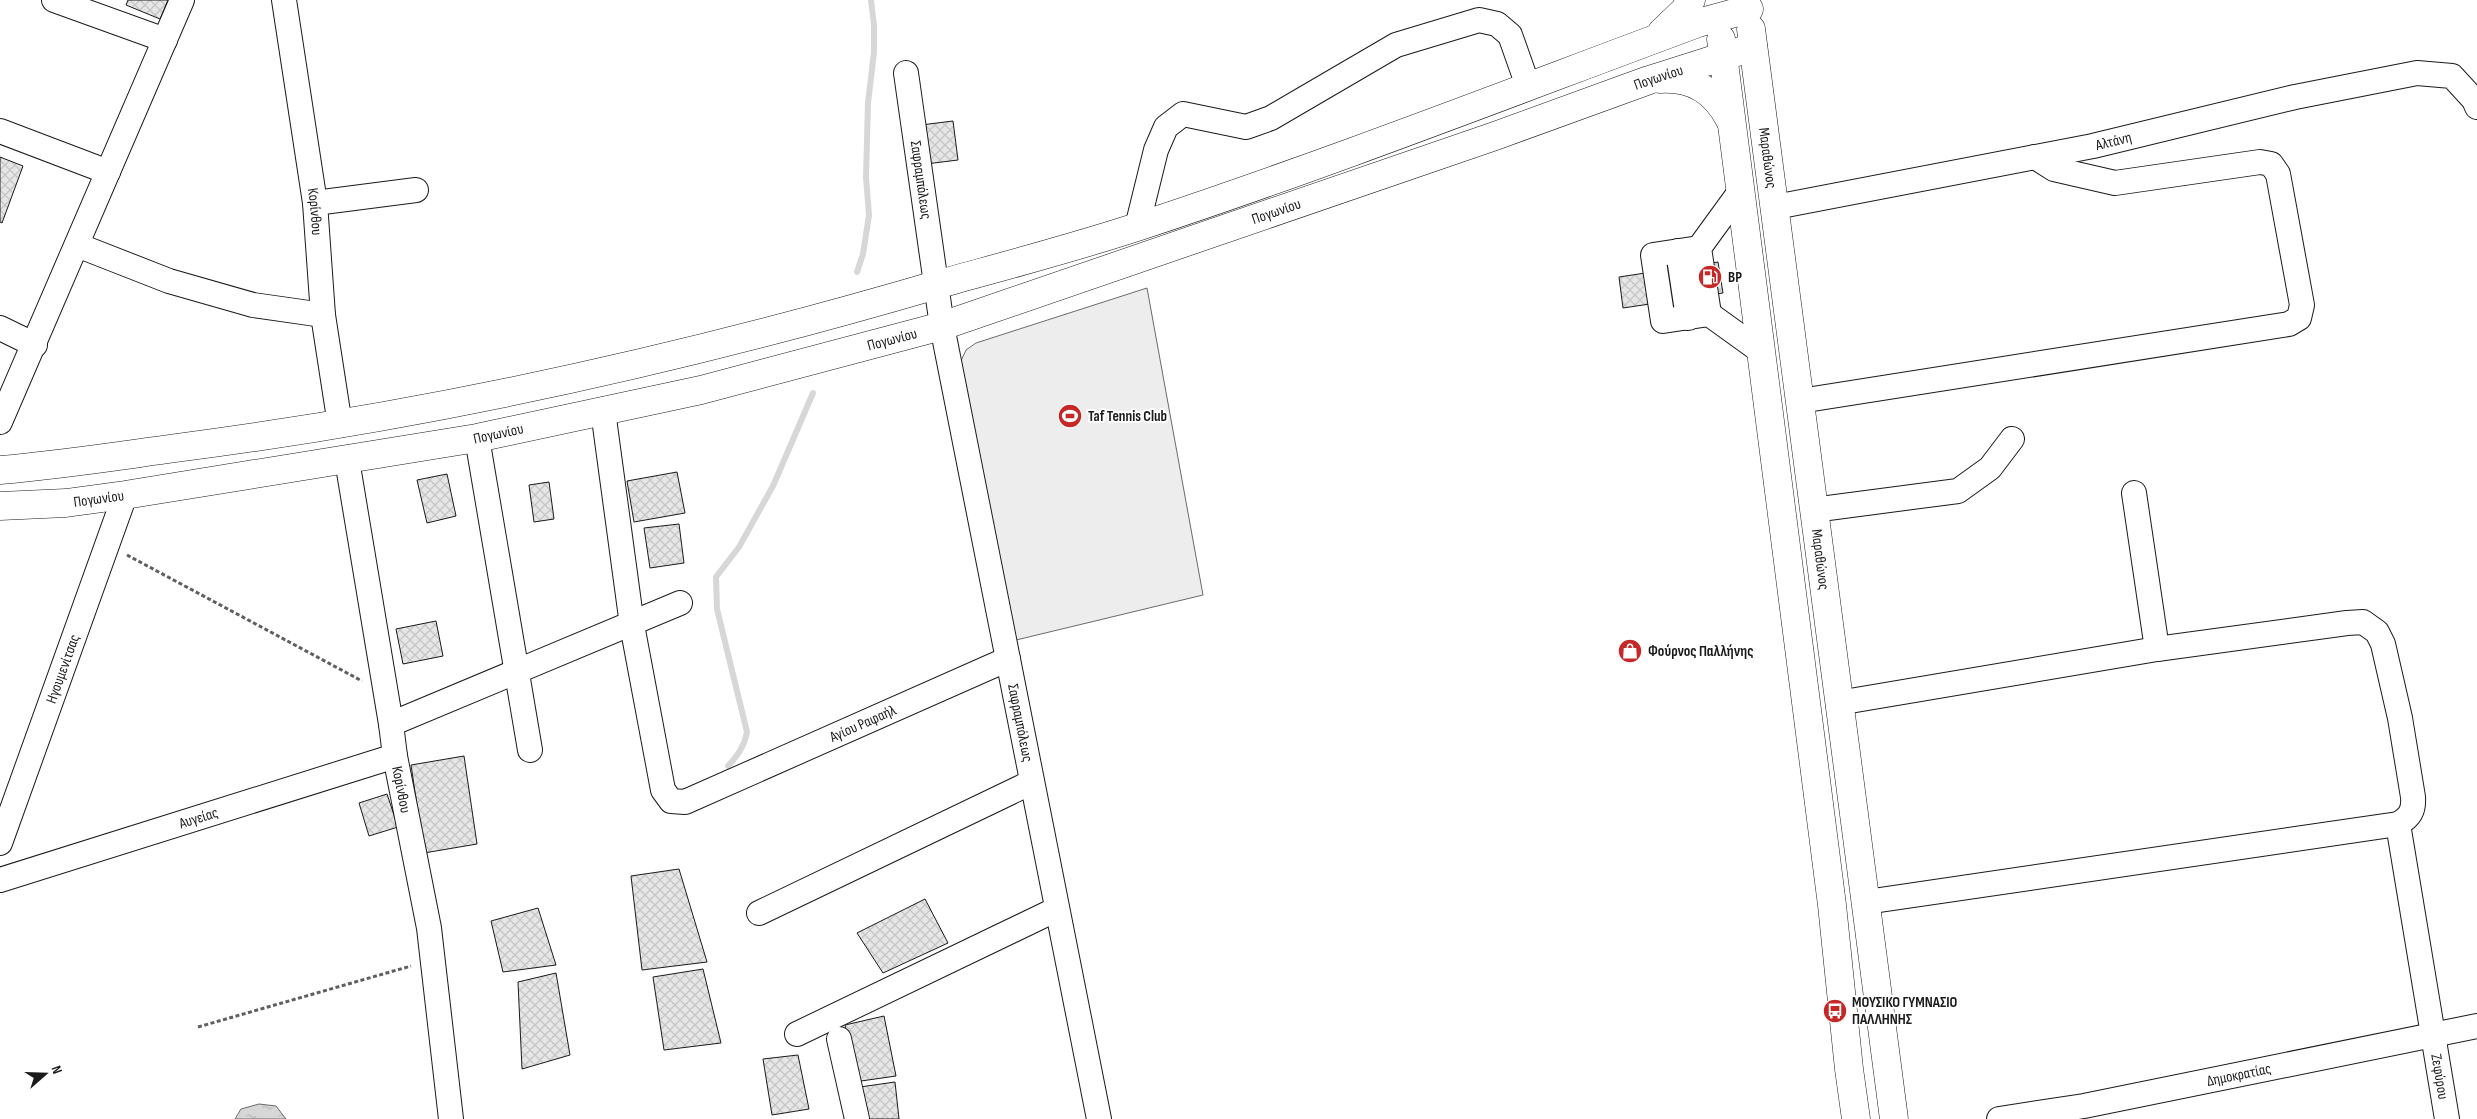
<svg xmlns="http://www.w3.org/2000/svg" width="2477" height="1119" viewBox="0 0 2477 1119" font-family="'Sofia Sans Condensed',sans-serif">
<style>
.built{fill:#ededed;stroke:#6a6a6a}
.water{fill:url(#water-ripples);stroke:#6a6a6a}
.lines{fill:none;stroke-linecap:round;stroke-linejoin:round}
.stream{stroke:#d7d7d7;stroke-width:6}
.building{fill:url(#building-cross-hatch);stroke:#1a1a1a}
.minor-casing{stroke:#1a1a1a;stroke-width:26}
.major-casing{stroke:#1a1a1a;stroke-width:29}
.path{stroke:#5f5f5f;stroke-width:3;stroke-dasharray:4 2.5;stroke-linecap:butt}
.minor{stroke:#fff;stroke-width:24}
.major{stroke:#fff;stroke-width:28}
.labels{text-anchor:middle;stroke-width:4;stroke-linejoin:round;paint-order:stroke}
.street-label{font-size:15px;fill:#1a1a1a;stroke:#fff}
.poi-label{font-size:15px;font-weight:bold;fill:#1a1a1a;stroke:#fff;text-anchor:start}
</style>
<defs>
<pattern id="water-ripples" width="26" height="14" patternUnits="userSpaceOnUse" patternTransform="scale(1.25)"><rect width="26" height="14" fill="#d7d7d7"/><path d="M2 4q2-2 4 0t4 0M15 11q2-2 4 0t4 0" fill="none" stroke="#b8b8b8"/></pattern>
<pattern id="building-cross-hatch" width="8" height="8" patternUnits="userSpaceOnUse" patternTransform="scale(1.25)"><rect width="8" height="8" fill="#e6e6e6"/><path d="M0 0l8 8M0 8l8-8" fill="none" stroke="#c5c5c5"/></pattern>
</defs>
<rect width="100%" height="100%" fill="#fff"/>
<path class="built" d="M 1147,288 L 1203,595 L 1012,641 L 960,363 L 966,350 L 976,343 Z"/>
<path class="water" d="M 259,1104 L 276,1106 L 286,1119 L 235,1119 L 241,1109 Z"/>
<g class="lines">
<g class="stream">
<path d="M 857,272 L 863,254 L 869,215 L 866,177 L 868,103 L 874,52 L 874,25 L 871,0"/>
<path d="M 728,766 C 738,755 744,747 747,732 L 717,609 L 716,577 L 739,547 L 773,486 L 813,393"/>
</g>
</g>
<g class="building">
<path d="M 128,0 L 168,0 L 160,19 L 126,5 Z"/>
<path d="M 953,121 L 958,160 L 926,164 L 921,125 Z"/>
<path d="M 0,157 L 23,166 L 2,223 L 0,222 Z"/>
<path d="M 1718,262 L 1723,293 L 1623,308 L 1619,277 Z"/>
<path d="M 677,472 L 685,513 L 634,522 L 627,481 Z"/>
<path d="M 447,474 L 456,516 L 427,523 L 417,480 Z"/>
<path d="M 549,482 L 554,519 L 534,522 L 529,485 Z"/>
<path d="M 679,524 L 684,563 L 650,568 L 644,528 Z"/>
<path d="M 436,621 L 443,656 L 403,664 L 396,629 Z"/>
<path d="M 464,756 L 477,844 L 424,853 L 411,765 Z"/>
<path d="M 387,794 L 398,827 L 369,836 L 359,803 Z"/>
<path d="M 679,869 L 707,962 L 642,970 L 631,876 Z"/>
<path d="M 925,899 L 948,943 L 883,973 L 857,933 Z"/>
<path d="M 538,908 L 556,965 L 503,972 L 491,921 Z"/>
<path d="M 703,969 L 721,1043 L 664,1050 L 653,977 Z"/>
<path d="M 556,973 L 570,1055 L 522,1069 L 518,982 Z"/>
<path d="M 884,1016 L 896,1076 L 854,1082 L 845,1025 Z"/>
<path d="M 798,1055 L 809,1109 L 772,1115 L 763,1059 Z"/>
<path d="M 895,1082 L 899,1119 L 862,1119 L 853,1088 Z"/>
</g>
<g class="lines">
<g class="minor-casing">
<g id="minor">
<path d="M 54,0 L 165,40"/>
<path id="s1" d="M 284,0 L 315,203 L 323,315 L 340,425"/>
<path id="s2" d="M 906,73 L 942,326 L 1099,1119"/>
<path d="M 0,131 L 108,172"/>
<path d="M 315,203 L 416,190"/>
<path id="s3" d="M 1775,207 L 2093,146 L 2295,97 L 2417,73 L 2452,76 L 2474,100 L 2477,107"/>
<path d="M 1137,227 L 1156,150 L 1166,127 L 1183,114 L 1246,127 L 1271,118 L 1396,45 L 1479,20 L 1497,24 L 1510,35 L 1528,86"/>
<path d="M 77,245 L 169,281 L 253,305 L 323,315"/>
<path d="M 1699,248 L 1653,255 L 1663,321 L 1709,314 L 1759,350"/>
<path d="M 1678,251 L 1688,318"/>
<path d="M 1709,314 L 1699,248 L 1739,193"/>
<path d="M 0,328 L 35,345"/>
<path d="M 1800,401 L 2289,324 L 2299,318 L 2302,305 L 2278,174 L 2271,164 L 2260,162 L 2115,183 L 2054,169 L 2035,157"/>
<path id="s4" d="M 603,411 L 632,625 L 663,790 L 671,801 L 685,802 L 1008,659"/>
<path d="M 0,422 L 182,0"/>
<path d="M 477,438 L 530,750"/>
<path id="s5" d="M 347,460 L 391,724 L 395,756 L 429,928 L 451,1119"/>
<path d="M 2134,493 L 2157,649"/>
<path d="M 1813,510 L 1958,491 L 1990,468 L 2012,439"/>
<path d="M 1838,703 L 2157,649 L 2347,623 L 2363,622 L 2377,632 L 2383,644 L 2400,718 L 2413,797 C 2414,811 2410,817 2398,824 L 1866,902"/>
<path d="M 391,724 L 680,603"/>
<path id="s6" d="M 2398,824 L 2447,1119"/>
<path id="s7" d="M 0,843 L 125,495"/>
<path id="s8" d="M 0,880 L 395,756"/>
<path d="M 759,913 L 1032,782"/>
<path d="M 797,1034 L 1057,909"/>
<path d="M 839,1039 L 857,1119"/>
<path id="s9" d="M 1999,1119 L 2084,1106 L 2477,1026"/>
</g>
</g>
<g class="major-casing">
<g id="major">
<path id="s10" d="M 1751,29 L 1894,1119"/>
<path d="M 1662,32 L 1684,11 L 1691,0"/>
<path d="M 1721,39 L 1832,905 L 1849,1069 L 1856,1119"/>
<path d="M 1660,79 C 1693,77 1715,91 1730,120"/>
<path d="M 0,470 C 59,465 117,456 176,448 C 433,415 687,358 936,285 C 1004,266 1073,248 1140,226 C 1328,164 1512,92 1698,23 L 1749,9"/>
<path id="s11" d="M 0,506 L 66,503 L 125,495 L 477,438 L 701,390 L 942,326 L 1495,136 L 1649,80 L 1753,47"/>
</g>
</g>
<g class="path">
<path d="M 127,555 L 362,681"/>
<path d="M 198,1027 L 411,966"/>
</g>
<use href="#minor" class="minor"/>
<use href="#major" class="major"/>
</g>
<defs>
<g id="fuel-disc" transform="scale(1.25)"><circle r="9.5" fill="#c62828" stroke="#fff"/><path d="M-5.5-6h7V0h2V4h1.3V-2.5L3-4.5l.8-.8L6-3V5H2.5V1h-1V6h-7ZM-4.2-4.7v3.2H.2V-4.7Z" fill="#fff"/></g>
<g id="stadium-disc" transform="scale(1.25)"><circle r="9.5" fill="#c62828" stroke="#fff"/><path d="M0-5a6.5 5 0 1 0 0 10a6.5 5 0 1 0 0-10ZM-3.5-1.8h7v3.6h-7Z" fill="#fff"/></g>
<g id="shop-disc" transform="scale(1.25)"><circle r="9.5" fill="#c62828" stroke="#fff"/><path d="M-5-2.5h2.3a2.7 3.5 0 0 1 5.4 0H5L5.5 6h-11ZM-1.5-2.5h3a1.5 2.3 0 0 0-3 0Z" fill="#fff"/></g>
<g id="bus-disc" transform="scale(1.25)"><circle r="9.5" fill="#c62828" stroke="#fff"/><path d="M-5-6H5V4H4V6H2V4H-2V6H-4V4H-5ZM-3.5-4V0h7V-4ZM-3.5 1.2v1.5H-2V1.2ZM2 1.2v1.5H3.5V1.2Z" fill="#fff"/></g>
</defs>
<g fill-rule="evenodd">
<use href="#fuel-disc" x="1710" y="277"/>
<use href="#stadium-disc" x="1070" y="416"/>
<use href="#shop-disc" x="1630" y="651"/>
<use href="#bus-disc" x="1835" y="1011"/>
</g>
<g class="labels">
<g class="street-label">
<text dy="5" stroke="none"><textPath href="#s11" startOffset="1719">Πογωνίου</textPath></text>
<text dy="5" stroke="none"><textPath href="#s3" startOffset="345">Αλτάνη</textPath></text>
<text dy="5" stroke="none"><textPath href="#s10" startOffset="130">Μαραθώνος</textPath></text>
<text dy="5" stroke="none"><textPath href="#s2" startOffset="108">Σαφραμπόλεως</textPath></text>
<text dy="5" stroke="none"><textPath href="#s11" startOffset="1314">Πογωνίου</textPath></text>
<text dy="5" stroke="none"><textPath href="#s1" startOffset="214">Κορίνθου</textPath></text>
<text dy="5" stroke="none"><textPath href="#s11" startOffset="909">Πογωνίου</textPath></text>
<text dy="5" stroke="none"><textPath href="#s11" startOffset="504">Πογωνίου</textPath></text>
<text dy="5" stroke="none"><textPath href="#s11" startOffset="99">Πογωνίου</textPath></text>
<text dy="5" stroke="none"><textPath href="#s10" startOffset="535">Μαραθώνος</textPath></text>
<text dy="5" stroke="none"><textPath href="#s7" startOffset="185">Ηγουμενίτσας</textPath></text>
<text dy="5" stroke="none"><textPath href="#s4" startOffset="606">Αγίου Ραφαήλ</textPath></text>
<text dy="5" stroke="none"><textPath href="#s2" startOffset="660">Σαφραμπόλεως</textPath></text>
<text dy="5" stroke="none"><textPath href="#s5" startOffset="334">Κορίνθου</textPath></text>
<text dy="5" stroke="none"><textPath href="#s8" startOffset="208">Αυγείας</textPath></text>
<text dy="5" stroke="none"><textPath href="#s9" startOffset="244">Δημοκρατίας</textPath></text>
<text dy="5" stroke="none"><textPath href="#s6" startOffset="256">Ζεφύρου</textPath></text>
</g>
<g class="poi-label">
<text x="1728" y="282">BP</text>
<text x="1088" y="421">Taf Tennis Club</text>
<text x="1648" y="656">Φούρνος Παλλήνης</text>
<text x="1852" y="1007">ΜΟΥΣΙΚΟ ΓΥΜΝΑΣΙΟ<tspan x="1852" dy="17">ΠΑΛΛΗΝΗΣ</tspan></text>
</g>
</g>
<g transform="translate(45 1074) rotate(70)" stroke="#ffffff" stroke-width="4" paint-order="stroke">
<path d="M0-4L9 19L0 12L-9 19Z" fill="#1a1a1a"/>
<text y="-8" font-size="14" font-weight="bold" text-anchor="middle" fill="#1a1a1a">N</text>
</g>
</svg>
